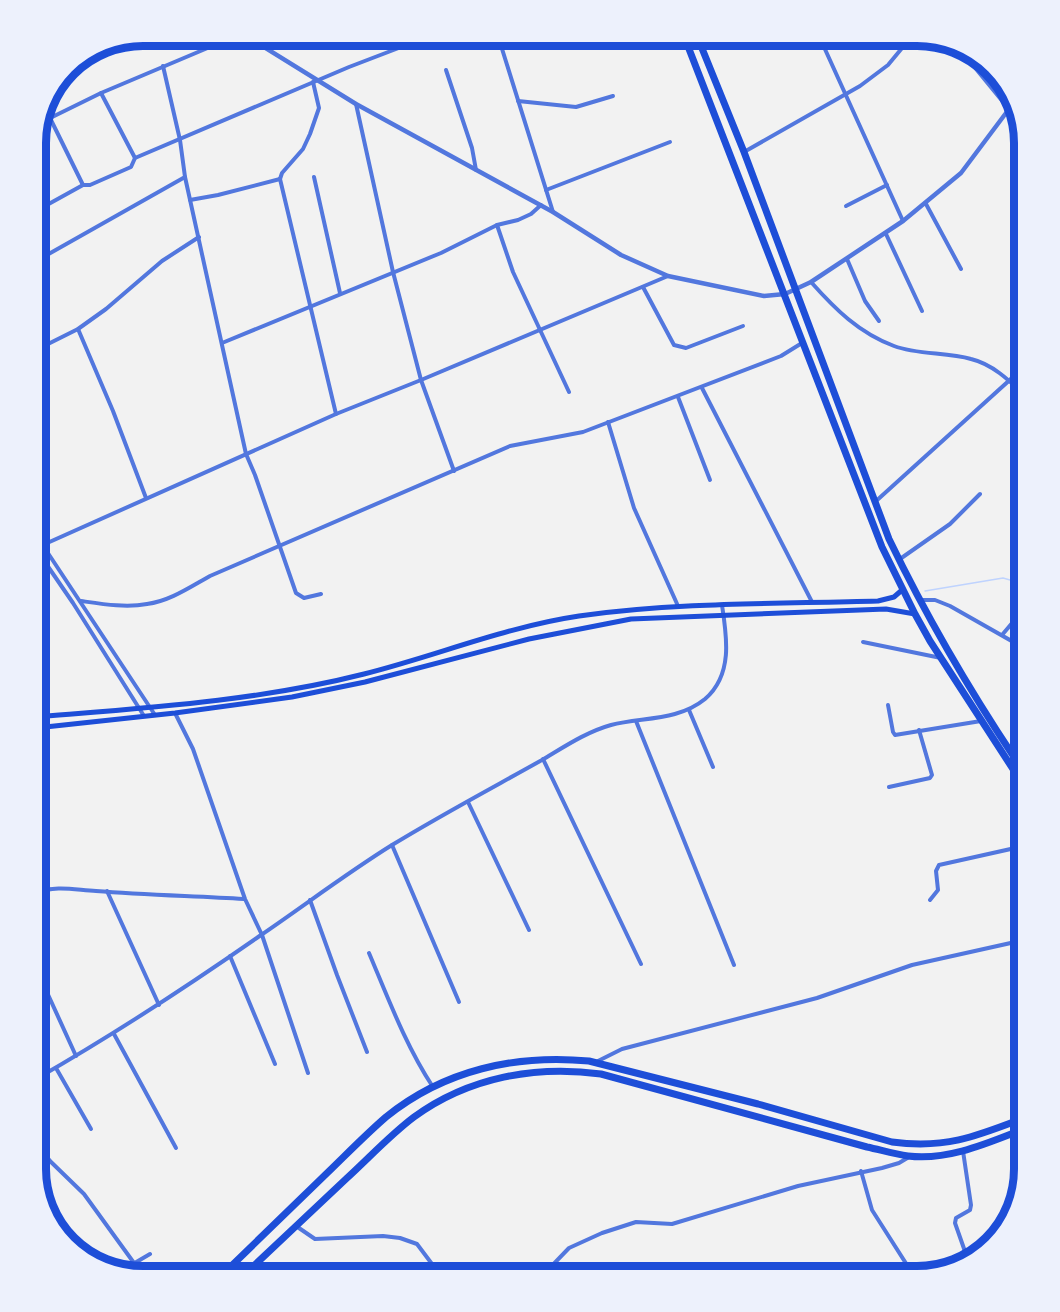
<svg xmlns="http://www.w3.org/2000/svg" width="1060" height="1312" viewBox="0 0 1060 1312" font-family="'Open Sans',sans-serif">
<style>
.lines{fill:none;stroke-linecap:round;stroke-linejoin:round}
.stream{stroke:#bfd3fe;stroke-width:1.5}
.minor{stroke:#5277de;stroke-width:4}
.tertiary{stroke:#5277de;stroke-width:4.5}
.secondary{stroke:#1d4ed8;stroke-width:5}
.trunk{stroke:#1d4ed8;stroke-width:7}
.rim{fill:none;stroke:#1d4ed8;stroke-width:8}
</style>
<rect width="100%" height="100%" fill="#f2f2f2"/>
<g class="lines">
<path class="stream" d="M 925,591 L 1003,578 L 1024,584"/>
<g class="minor">
<path d="M 498,36 L 553,212"/>
<path d="M 819,36 L 903,221"/>
<path d="M 963,53 L 1008,108"/>
<path d="M 163,66 L 180,140 L 185,177 L 246,454 L 255,475 L 296,593 L 304,598 L 321,594"/>
<path d="M 446,70 L 472,148 L 476,170"/>
<path d="M 101,93 L 135,158"/>
<path d="M 518,101 L 576,107 L 613,96"/>
<path d="M 356,104 L 393,272 L 421,380 L 454,471"/>
<path d="M 50,118 L 83,185"/>
<path d="M 40,123 L 101,93 L 236,36"/>
<path d="M 744,152 L 860,86 L 888,65 L 912,36"/>
<path d="M 314,177 L 340,293"/>
<path d="M 280,179 L 336,414"/>
<path d="M 280,179 L 282,173 L 303,149 L 310,134 L 319,108 L 313,82"/>
<path d="M 546,190 L 670,142"/>
<path d="M 190,200 L 218,195 L 280,179"/>
<path d="M 926,204 L 961,269"/>
<path d="M 846,206 L 887,185"/>
<path d="M 36,211 L 83,185 L 90,185 L 131,167 L 135,158 L 349,67 L 430,36"/>
<path d="M 497,225 L 513,272 L 569,392"/>
<path d="M 886,234 L 922,311"/>
<path d="M 847,259 L 865,301 L 879,321"/>
<path d="M 38,260 L 185,177"/>
<path d="M 811,282 C 835,309 859,333 894,346 C 918,355 946,352 971,359 C 992,364 1009,380 1024,395"/>
<path d="M 643,287 L 674,345 L 686,348 L 743,326"/>
<path d="M 78,329 L 113,411 L 146,498"/>
<path d="M 222,343 L 441,253 L 497,225 L 518,220 L 531,214 L 541,205"/>
<path d="M 36,350 L 78,329 L 106,309 L 162,261 L 199,237"/>
<path d="M 702,388 L 812,602"/>
<path d="M 678,397 L 710,480"/>
<path d="M 608,422 L 634,508 L 678,606"/>
<path d="M 875,502 L 1024,367"/>
<path d="M 36,535 L 155,715"/>
<path d="M 36,548 L 336,414 L 421,380 L 668,276"/>
<path d="M 36,549 L 73,603 L 144,716"/>
<path d="M 900,559 L 950,524 L 980,494"/>
<path d="M 919,600 L 935,600 L 950,606 L 1024,648"/>
<path d="M 81,601 C 102,604 126,608 147,604 C 170,601 190,587 210,576 L 510,446 L 583,432 L 781,356 L 802,343"/>
<path d="M 1002,635 L 1024,609"/>
<path d="M 863,642 L 941,658"/>
<path d="M 888,705 L 893,732 L 895,735 L 981,721"/>
<path d="M 689,710 L 713,767"/>
<path d="M 175,713 L 193,749 L 245,899 L 262,935 L 308,1073"/>
<path d="M 636,721 L 734,965"/>
<path d="M 543,759 L 641,964"/>
<path d="M 889,787 L 930,778 L 932,775 L 919,730"/>
<path d="M 468,802 L 529,930"/>
<path d="M 392,845 L 459,1002"/>
<path d="M 36,866 L 49,889"/>
<path d="M 107,891 L 159,1005"/>
<path d="M 36,893 C 56,885 75,890 96,891 C 145,895 195,896 244,899"/>
<path d="M 310,900 L 337,975 L 367,1052"/>
<path d="M 930,900 L 938,890 L 936,871 L 939,865 L 1024,846"/>
<path d="M 369,953 C 388,998 406,1046 433,1087"/>
<path d="M 230,956 L 275,1064"/>
<path d="M 40,977 L 76,1056"/>
<path d="M 114,1034 L 176,1148"/>
<path d="M 36,1050 L 48,1073"/>
<path d="M 596,1062 L 622,1049 L 817,998 L 912,965 L 1024,940"/>
<path d="M 56,1068 L 91,1129"/>
<path d="M 36,1079 C 113,1035 188,986 261,935 C 305,905 347,873 392,845 C 441,815 492,788 542,760 C 564,747 586,732 611,725 C 643,717 678,721 705,699 C 733,675 727,637 722,605"/>
<path d="M 36,1143 L 50,1161 L 84,1194 L 134,1263"/>
<path d="M 963,1151 L 971,1205 L 970,1210 L 956,1218 L 955,1223 L 968,1260"/>
<path d="M 861,1171 L 872,1210 L 914,1276"/>
<path d="M 296,1226 L 315,1239 L 383,1236 L 400,1238 L 417,1244 L 441,1276"/>
<path d="M 121,1271 L 150,1254"/>
<path d="M 542,1276 L 569,1248 L 602,1233 L 636,1222 L 672,1224 L 798,1186 L 882,1168 L 899,1163 L 909,1157"/>
</g>
<path class="tertiary" d="M 246,36 L 356,104 L 553,212 L 621,255 L 668,276 L 764,296 L 785,294 L 811,282 L 903,221 L 961,173 L 1012,105"/>
<g class="secondary">
<path d="M 36,717 C 145,708 258,701 364,674 C 436,656 505,627 579,616 C 678,602 779,604 878,601 L 894,597 L 902,590"/>
<path d="M 36,728 L 175,713 L 292,697 L 365,682 L 529,639 L 631,619 L 886,609 L 915,614"/>
</g>
<g class="trunk">
<path d="M 684,36 L 882,547 L 915,614 L 930,641 L 1024,786"/>
<path d="M 697,36 L 744,152 L 889,539 C 928,620 974,698 1024,772"/>
<path d="M 221,1276 C 255,1243 289,1210 323,1177 C 344,1157 364,1136 386,1117 C 444,1070 516,1054 589,1061 L 758,1104 L 892,1142 C 945,1149 975,1137 1024,1118"/>
<path d="M 243,1276 C 278,1243 312,1211 347,1178 C 369,1158 390,1135 414,1117 C 469,1077 536,1065 601,1074 L 867,1147 C 881,1150 894,1154 908,1156 C 948,1161 988,1143 1024,1129"/>
</g>
</g>
<path d="M0 0H1060V1312H0ZM143 46H917A97 97 0 0 1 1014 143V1169A97 97 0 0 1 917 1266H143A97 97 0 0 1 46 1169V143A97 97 0 0 1 143 46Z" fill="#edf1fc" fill-rule="evenodd"/>
<path class="rim" d="M143 46H917A97 97 0 0 1 1014 143V1169A97 97 0 0 1 917 1266H143A97 97 0 0 1 46 1169V143A97 97 0 0 1 143 46Z"/>
</svg>
